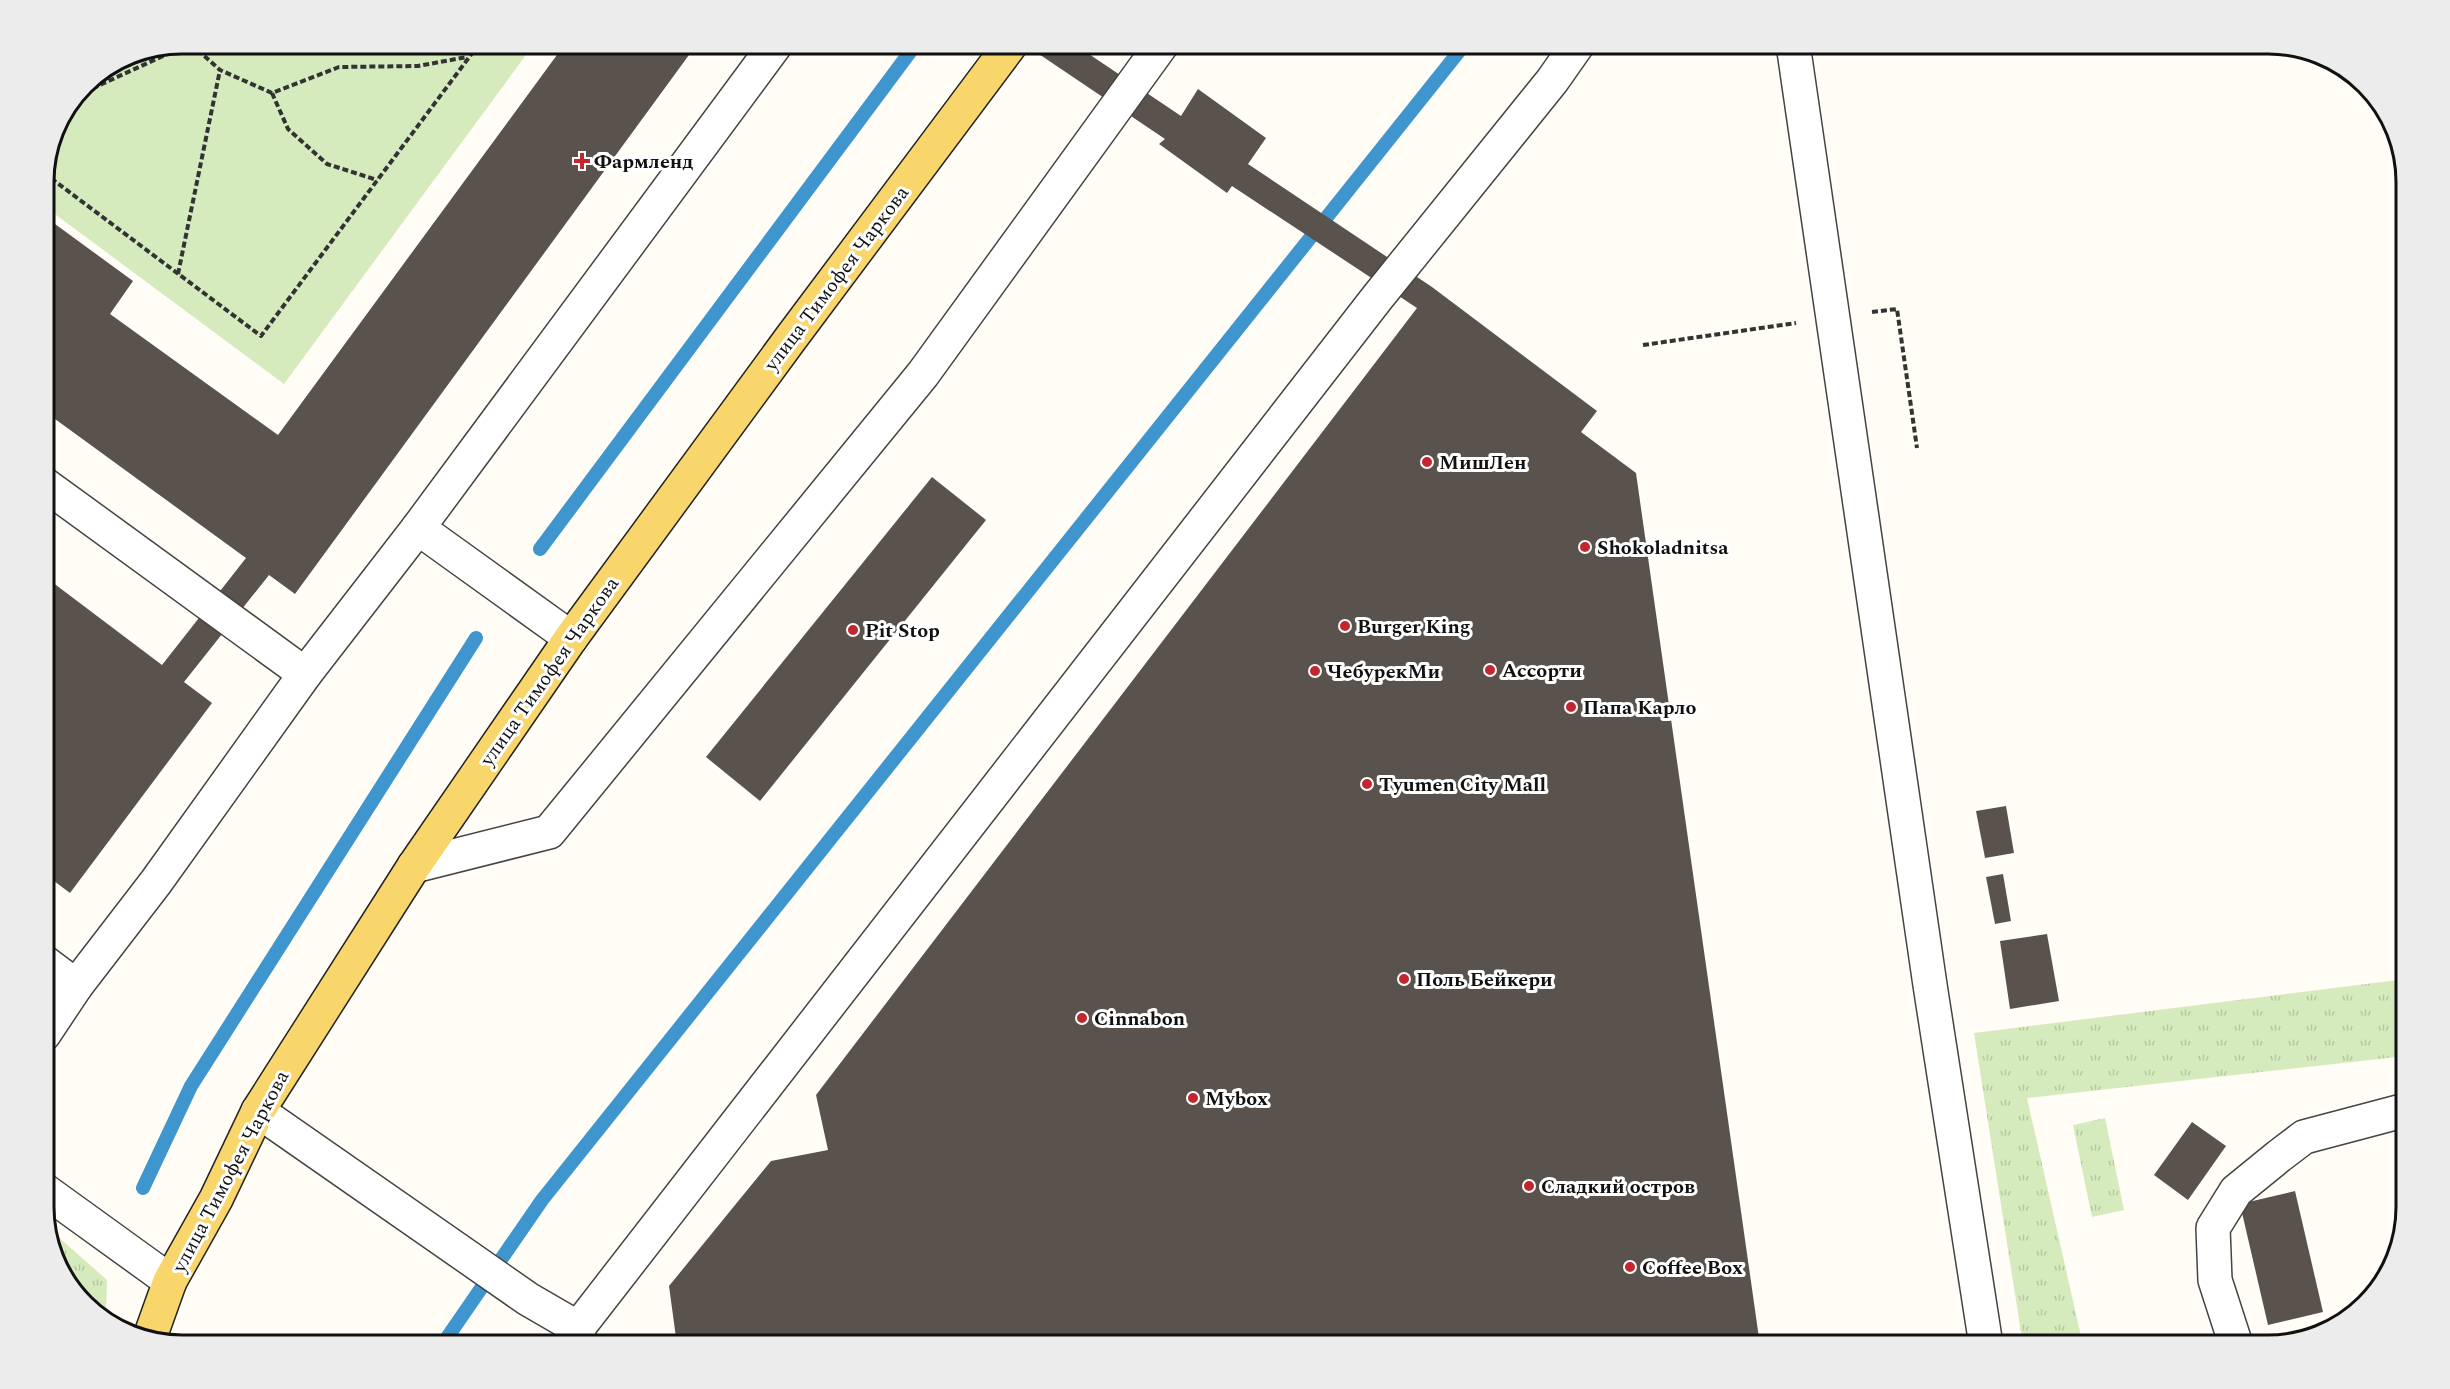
<svg xmlns="http://www.w3.org/2000/svg" width="2450" height="1389" viewBox="0 0 2450 1389" font-family="Spectral,serif">
<style>
.grass{fill:url(#grass-tufts)}
.park{fill:#d5ebbd}
.lines{fill:none;stroke-linecap:round;stroke-linejoin:round}
.stream{stroke:#3f96cf;stroke-width:14}
.building{fill:#5a524d}
.minor-casing{stroke:#444;stroke-width:36}
.major-casing{stroke:#222;stroke-width:36}
.path{stroke:#333;stroke-width:4;stroke-dasharray:6 3;stroke-linecap:butt}
.minor{stroke:#fff;stroke-width:33}
.major{stroke:#f9d66b;stroke-width:33}
.poi-dot{fill:#c4262e;stroke:#fff;stroke-width:2}
.labels{text-anchor:middle;stroke-width:6;stroke-linejoin:round;paint-order:stroke}
.poi-label{font-size:20px;font-weight:bold;fill:#111;stroke:#fff;text-anchor:start}
.street-label{font-size:20px;fill:#111;stroke:#fff}
.rim{fill:none;stroke:#111;stroke-width:3}
</style>
<defs>
<pattern id="grass-tufts" width="24" height="20" patternUnits="userSpaceOnUse" patternTransform="scale(1.5)"><rect width="24" height="20" fill="#d5ebbd"/><path d="M3 7l-1-3M5 7V3M7 7l1-3M15 17l-1-3M17 17v-4M19 17l1-3" fill="none" stroke="#b6c8a1"/></pattern>
</defs>
<rect width="100%" height="100%" fill="#fffdf5"/>
<g class="grass">
<path d="M 2406,979 L 2406,1056 L 2027,1098 L 2083,1345 L 2023,1345 L 1974,1033 Z"/>
<path d="M 2105,1118 L 2124,1210 L 2092,1217 L 2073,1125 Z"/>
<path d="M 47,1227 L 107,1280 L 106,1308 L 102,1316 L 62,1276 Z"/>
</g>
<path class="park" d="M 182,44 L 534,44 L 284,384 L 44,206 L 44,173 L 54,129 L 84,84 L 129,54 Z"/>
<g class="lines">
<g class="stream">
<path d="M 540,549 L 916,44"/>
<path d="M 143,1188 L 191,1086 L 476,638"/>
<path d="M 442,1345 L 542,1200 L 1465,44"/>
</g>
</g>
<g class="building">
<path d="M 565,44 L 697,44 L 295,594 L 269,575 L 184,682 L 212,703 L 70,893 L 50,878 L 44,886 L 44,576 L 162,665 L 246,558 L 44,411 L 44,216 L 133,281 L 110,314 L 278,435 Z"/>
<path d="M 1024,44 L 1074,44 L 1181,116 L 1198,89 L 1266,138 L 1248,164 L 1432,287 L 1597,411 L 1581,432 L 1636,473 L 1760,1345 L 677,1345 L 669,1286 L 771,1161 L 828,1150 L 816,1095 L 1417,308 L 1232,186 L 1227,193 L 1159,144 L 1165,139 Z"/>
<path d="M 932,477 L 986,520 L 760,801 L 706,757 Z"/>
<path d="M 2006,806 L 2014,853 L 1985,858 L 1976,811 Z"/>
<path d="M 2003,874 L 2011,921 L 1995,924 L 1986,877 Z"/>
<path d="M 2047,934 L 2059,1001 L 2010,1009 L 2000,941 Z"/>
<path d="M 2192,1122 L 2226,1146 L 2188,1200 L 2154,1175 Z"/>
<path d="M 2295,1191 L 2323,1312 L 2268,1325 L 2240,1204 Z"/>
</g>
<g class="lines">
<g class="minor-casing">
<g id="minor">
<path d="M 1793,44 L 1930,985 L 1986,1345"/>
<path d="M 44,484 L 305,674"/>
<path d="M 418,528 L 571,638"/>
<path d="M 414,866 L 549,832 L 923,374 L 1162,44"/>
<path d="M 44,962 L 76,986"/>
<path d="M 44,1034 L 76,986 L 156,882 L 305,674 L 418,528 L 776,44"/>
<path d="M 258,1111 L 528,1299 L 578,1328"/>
<path d="M 44,1190 L 170,1281"/>
<path d="M 580,1345 L 578,1328 L 1377,298 L 1552,81 L 1578,44"/>
<path d="M 2236,1345 L 2215,1280 L 2213,1228 L 2236,1191 L 2279,1156 L 2304,1137 L 2406,1110"/>
</g>
</g>
<g class="major-casing">
<path id="major" d="M 150,1337 L 170,1281 L 216,1199 L 258,1111 L 414,866 L 571,638 L 791,338 L 1011,44"/>
</g>
<g class="path">
<path d="M 191,44 L 220,70 L 272,93 L 339,67 L 418,66 L 467,57"/>
<path d="M 272,93 L 288,129 L 327,164 L 377,180"/>
<path d="M 76,96 L 189,44"/>
<path d="M 44,173 L 261,336 L 479,44"/>
<path d="M 178,274 L 220,70"/>
<path d="M 1872,312 L 1897,309 L 1917,448"/>
<path d="M 1643,345 L 1796,323"/>
</g>
<use href="#minor" class="minor"/>
<use href="#major" class="major"/>
</g>
<g class="poi-dot">
<path d="M579 152h6v6h6v6h-6v6h-6v-6h-6v-6h6z"/>
<circle cx="1427" cy="462" r="6"/>
<circle cx="1585" cy="547" r="6"/>
<circle cx="1345" cy="626" r="6"/>
<circle cx="853" cy="630" r="6"/>
<circle cx="1490" cy="670" r="6"/>
<circle cx="1315" cy="671" r="6"/>
<circle cx="1571" cy="707" r="6"/>
<circle cx="1367" cy="784" r="6"/>
<circle cx="1404" cy="979" r="6"/>
<circle cx="1082" cy="1018" r="6"/>
<circle cx="1193" cy="1098" r="6"/>
<circle cx="1529" cy="1186" r="6"/>
<circle cx="1630" cy="1267" r="6"/>
</g>
<g class="labels">
<g class="poi-label">
<text x="594" y="168">Фармленд</text>
<text x="1439" y="469">МишЛен</text>
<text x="1597" y="554">Shokoladnitsa</text>
<text x="1357" y="633">Burger King</text>
<text x="865" y="637">Pit Stop</text>
<text x="1502" y="677">Ассорти</text>
<text x="1327" y="678">ЧебурекМи</text>
<text x="1583" y="714">Папа Карло</text>
<text x="1379" y="791">Tyumen City Mall</text>
<text x="1416" y="986">Поль Бейкери</text>
<text x="1094" y="1025">Cinnabon</text>
<text x="1205" y="1105">Mybox</text>
<text x="1541" y="1193">Сладкий остров</text>
<text x="1642" y="1274">Coffee Box</text>
</g>
<g class="street-label">
<text transform="translate(836 278) rotate(-53)" y="7">улица Тимофея Чаркова</text>
<text transform="translate(549 671) rotate(-55)" y="7">улица Тимофея Чаркова</text>
<text transform="translate(230 1171) rotate(-62)" y="7">улица Тимофея Чаркова</text>
</g>
</g>
<path d="M0 0H2450V1389H0ZM182 54H2268A128 128 0 0 1 2396 182V1207A128 128 0 0 1 2268 1335H182A128 128 0 0 1 54 1207V182A128 128 0 0 1 182 54Z" fill="#ececec" fill-rule="evenodd"/>
<path class="rim" d="M182 54H2268A128 128 0 0 1 2396 182V1207A128 128 0 0 1 2268 1335H182A128 128 0 0 1 54 1207V182A128 128 0 0 1 182 54Z"/>
</svg>
